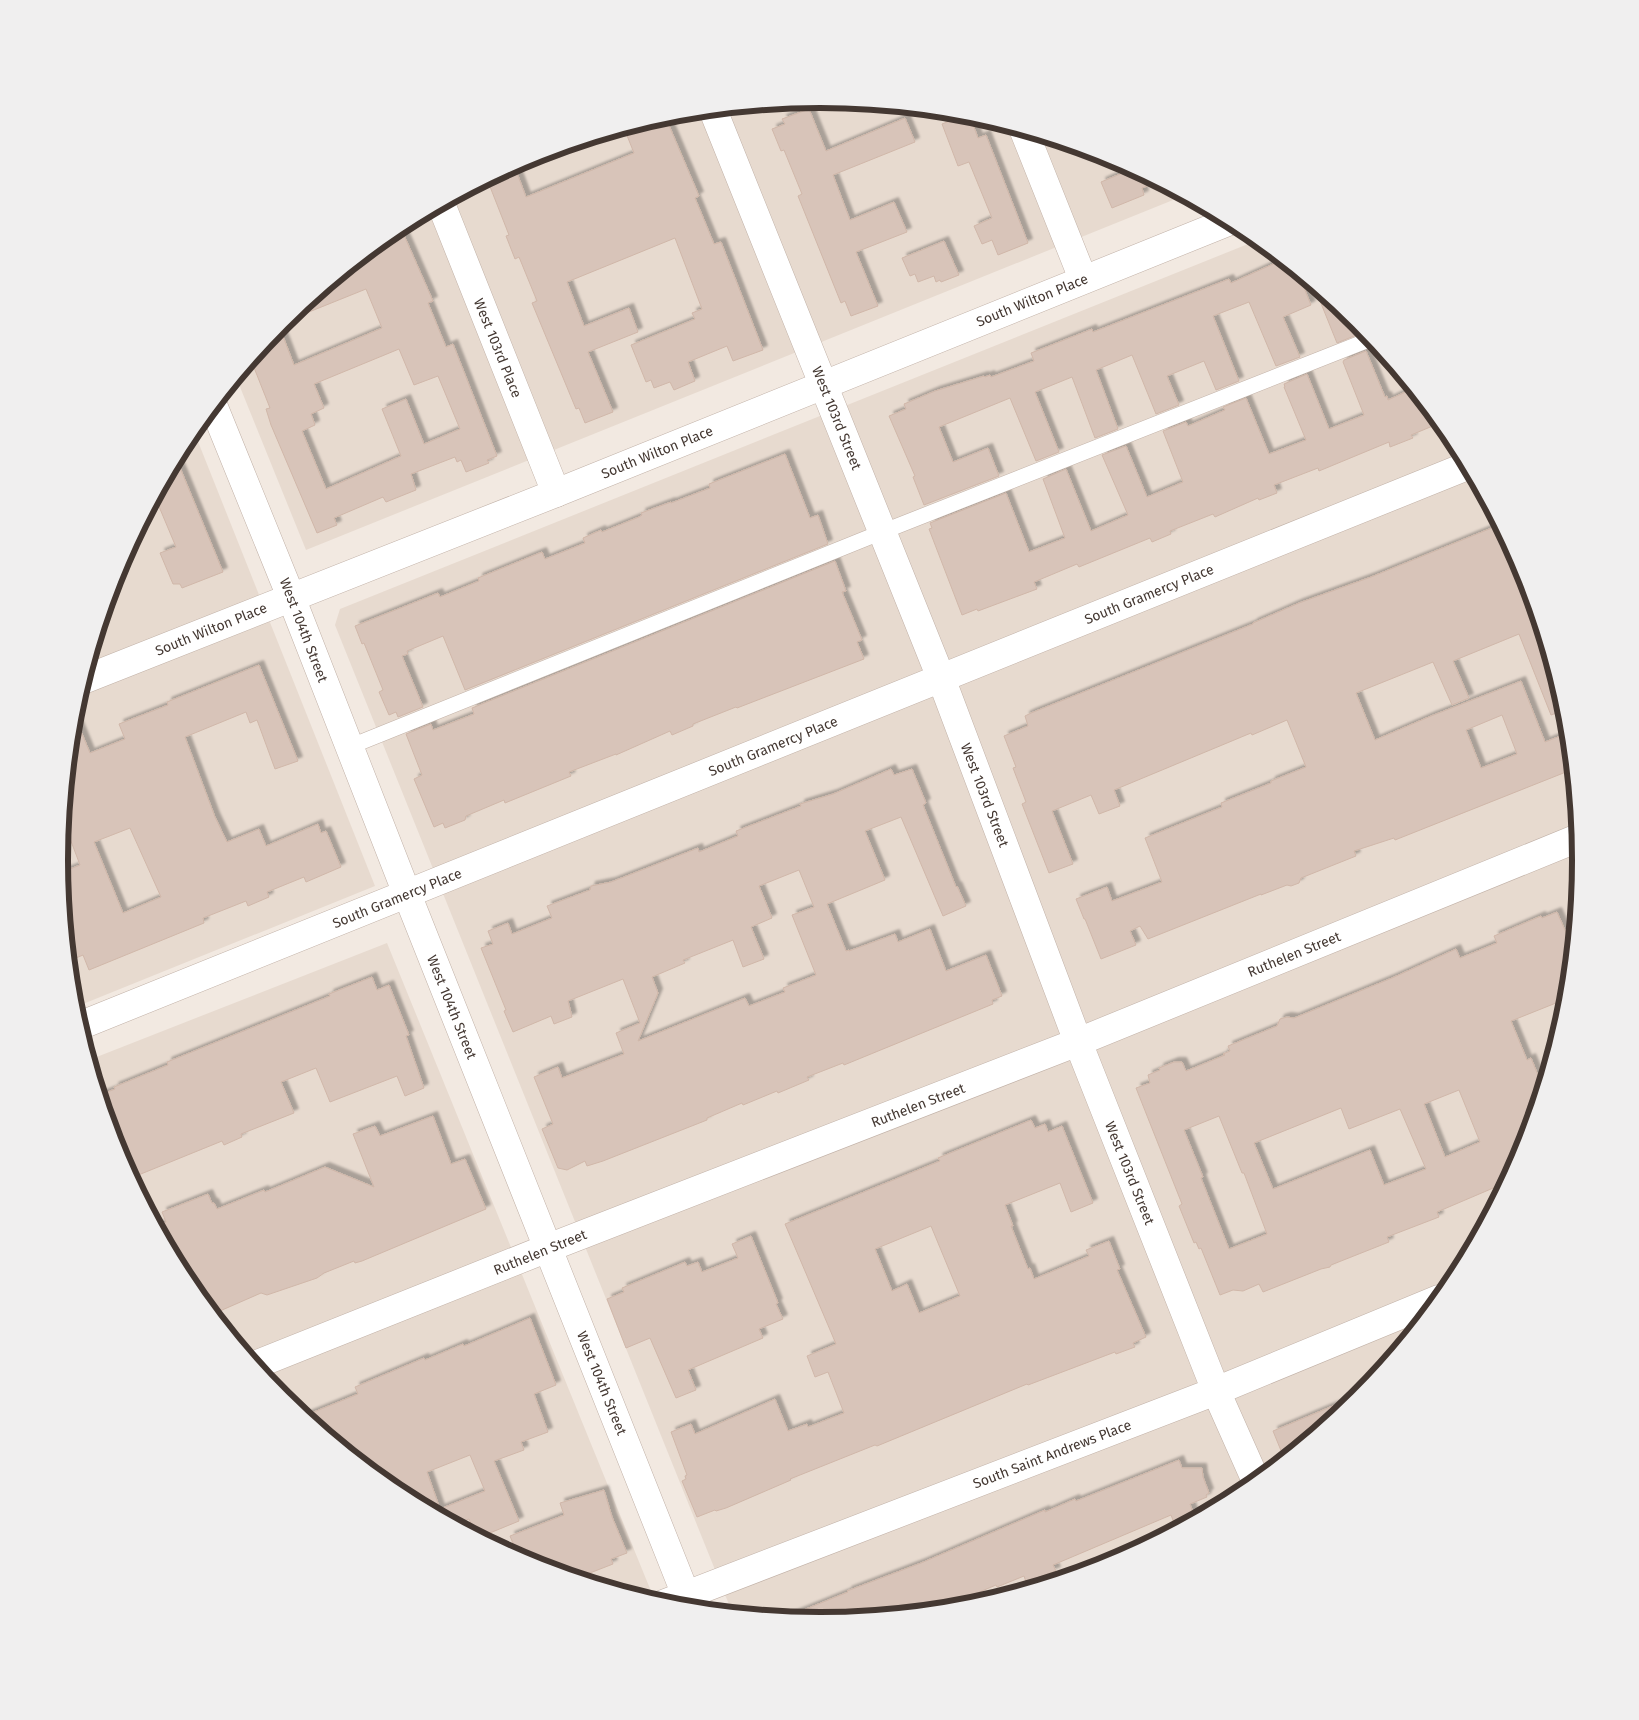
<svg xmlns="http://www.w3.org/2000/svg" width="1639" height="1720" viewBox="0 0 1639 1720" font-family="'Fira Sans',sans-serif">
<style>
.residential{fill:#e7dacf}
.building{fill:#d8c4b9;stroke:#d0b7a9;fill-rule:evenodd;filter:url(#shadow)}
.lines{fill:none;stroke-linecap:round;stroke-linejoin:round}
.service-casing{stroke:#c1b1a7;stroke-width:16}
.minor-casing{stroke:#c1b1a7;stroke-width:29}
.tertiary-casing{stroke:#c1b1a7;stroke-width:29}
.service{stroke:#fff;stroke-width:15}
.minor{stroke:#fff;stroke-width:28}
.tertiary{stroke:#fff;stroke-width:28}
.labels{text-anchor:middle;stroke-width:5;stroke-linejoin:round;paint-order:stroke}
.street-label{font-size:14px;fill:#443832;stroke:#fff}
.rim{fill:none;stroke:#443832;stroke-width:6}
</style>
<defs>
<filter id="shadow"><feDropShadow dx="4.5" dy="-4.5" stdDeviation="1" flood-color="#0004"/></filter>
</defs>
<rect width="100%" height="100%" fill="#f2e9e1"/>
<g class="residential">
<path d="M 820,99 L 968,114 L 1111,157 L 1183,196 L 306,550 L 236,377 L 282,322 L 397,227 L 529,157 L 671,114 Z"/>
<path d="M 1258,240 L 1358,322 L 1452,438 L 1522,569 L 1566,712 L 1580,860 L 1566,1009 L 1522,1151 L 1452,1283 L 1357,1398 L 1242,1493 L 1110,1563 L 968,1606 L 819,1621 L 732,1612 L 335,625 L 340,609 Z"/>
<path d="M 193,429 L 375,886 L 73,1008 L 59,860 L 73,711 L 117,569 L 187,437 Z"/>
<path d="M 387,943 L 655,1601 L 528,1563 L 397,1492 L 281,1398 L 187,1282 L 117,1151 L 89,1060 Z"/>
</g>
<g class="building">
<path d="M 809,109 L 826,151 L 905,118 L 915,142 L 833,175 L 850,220 L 894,202 L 907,232 L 856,252 L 878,306 L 851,316 L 845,301 L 841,303 L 798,196 L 802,194 L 784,150 L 781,151 L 772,129 L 785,124 L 782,119 Z"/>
<path d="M 665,116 L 699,196 L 695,198 L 714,244 L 721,242 L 763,350 L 733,361 L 727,346 L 688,362 L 695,381 L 674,390 L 670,382 L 654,388 L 651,380 L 646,382 L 631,345 L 695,319 L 692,313 L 702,309 L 675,238 L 567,282 L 584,326 L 629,308 L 638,332 L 588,352 L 613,412 L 585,423 L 579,408 L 576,409 L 532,303 L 537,301 L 519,257 L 515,259 L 506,236 L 509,235 L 487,179 L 514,165 L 526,197 L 634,153 L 624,128 Z"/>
<path d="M 960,117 L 963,122 L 971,119 L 978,138 L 986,135 L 1028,243 L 998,255 L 992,240 L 982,244 L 974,226 L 992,218 L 969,162 L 958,166 L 942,124 Z"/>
<path d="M 1132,169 L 1157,182 L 1142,188 L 1144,195 L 1112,208 L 1101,182 Z"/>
<path d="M 400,226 L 433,301 L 428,303 L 446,347 L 453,344 L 497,456 L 487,460 L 489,463 L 466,472 L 461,460 L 457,462 L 455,457 L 411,474 L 416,490 L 386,502 L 383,497 L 334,518 L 337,525 L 317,533 L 271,425 L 266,409 L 270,408 L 251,360 L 279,326 L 294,365 L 382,328 L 366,289 L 294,318 L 291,314 L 347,269 L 374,258 L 370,250 ZM 399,349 L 414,385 L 438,376 L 460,429 L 424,444 L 406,399 L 382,409 L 401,456 L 326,489 L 302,431 L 315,425 L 311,414 L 324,408 L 314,384 Z"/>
<path d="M 944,241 L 959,275 L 941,282 L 940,280 L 936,282 L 934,276 L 918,282 L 915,274 L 910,276 L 902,258 Z"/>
<path d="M 1282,260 L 1298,273 L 1311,305 L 1283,317 L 1300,357 L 1276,366 L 1249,302 L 1213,316 L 1239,381 L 1216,390 L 1204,361 L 1167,376 L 1179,405 L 1156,414 L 1132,355 L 1096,370 L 1118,429 L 1095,438 L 1072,377 L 1035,392 L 1059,452 L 1036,461 L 1010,398 L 939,427 L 953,462 L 988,448 L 999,476 L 924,505 L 913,477 L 915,476 L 889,416 L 906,409 L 904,404 L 935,391 L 984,376 L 985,377 L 990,375 L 991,377 L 1034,361 L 1031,353 L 1092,329 L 1093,332 L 1229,279 L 1231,283 Z"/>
<path d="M 1314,286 L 1354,319 L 1359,334 L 1337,343 Z"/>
<path d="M 1366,351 L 1385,397 L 1387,396 L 1388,400 L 1412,389 L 1440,423 L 1411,435 L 1413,438 L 1390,447 L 1389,442 L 1319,471 L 1318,468 L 1274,485 L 1277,493 L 1259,500 L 1258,498 L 1215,517 L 1213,514 L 1170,531 L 1171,534 L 1152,542 L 1150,538 L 1079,567 L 1077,564 L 1034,582 L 1037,589 L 978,611 L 977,609 L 962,615 L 929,529 L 932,528 L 930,523 L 1006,493 L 1029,552 L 1065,538 L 1043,479 L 1066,469 L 1091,531 L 1128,515 L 1102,455 L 1126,446 L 1147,497 L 1183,482 L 1163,431 L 1186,422 L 1188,426 L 1225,410 L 1223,407 L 1246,398 L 1269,454 L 1306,440 L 1284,387 L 1285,387 L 1284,384 L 1307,374 L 1329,429 L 1364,415 L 1343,362 L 1344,360 Z"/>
<path d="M 785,454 L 810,518 L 818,515 L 828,544 L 465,690 L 443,636 L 407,651 L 408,654 L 402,656 L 423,707 L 398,717 L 396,712 L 389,715 L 379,692 L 383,690 L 364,643 L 362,644 L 355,626 L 438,593 L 440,597 L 479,581 L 478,578 L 542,552 L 545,559 L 585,543 L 583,538 L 601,530 L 602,532 L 639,517 L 642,515 L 641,513 L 671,502 L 671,503 L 710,488 L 709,484 Z"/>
<path d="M 176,458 L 223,572 L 182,588 L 180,584 L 173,584 L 160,553 L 176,547 L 155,497 Z"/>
<path d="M 1499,525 L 1521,566 L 1516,568 L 1536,619 L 1537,619 L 1565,710 L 1551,715 L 1519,634 L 1453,661 L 1469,698 L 1452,705 L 1433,662 L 1356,693 L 1375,740 L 1431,716 L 1521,681 L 1545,742 L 1568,733 L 1571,770 L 1395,840 L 1394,838 L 1354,851 L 1356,856 L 1301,878 L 1299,883 L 1291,886 L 1287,885 L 1261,895 L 1261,894 L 1148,939 L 1140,926 L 1130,931 L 1136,945 L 1101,959 L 1085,919 L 1084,919 L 1076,899 L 1107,887 L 1112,901 L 1162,882 L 1145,838 L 1222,807 L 1221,803 L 1271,783 L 1271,781 L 1306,767 L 1287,720 L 1252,735 L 1251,733 L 1114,790 L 1120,806 L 1099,814 L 1091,795 L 1052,811 L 1073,864 L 1049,873 L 1022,804 L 1026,802 L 1013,768 L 1016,767 L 1004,736 L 1028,726 L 1025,716 L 1031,713 L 1253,624 L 1253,623 L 1299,603 L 1371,577 ZM 1502,715 L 1517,754 L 1481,768 L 1466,730 Z"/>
<path d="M 835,561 L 846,591 L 842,592 L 862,640 L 857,642 L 864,659 L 737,708 L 736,707 L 693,724 L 693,726 L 672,735 L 670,731 L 616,755 L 616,754 L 569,772 L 571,776 L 505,803 L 504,800 L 466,816 L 465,820 L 445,828 L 443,823 L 434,827 L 414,779 L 422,775 L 406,734 L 431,724 L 433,730 L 474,714 L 472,708 Z"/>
<path d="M 259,665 L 298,761 L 275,769 L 257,720 L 250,723 L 246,712 L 185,737 L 215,817 L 227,842 L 259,829 L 266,846 L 318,824 L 321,833 L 326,831 L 341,867 L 306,882 L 304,877 L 267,892 L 269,897 L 248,906 L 246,901 L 203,918 L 204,923 L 89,970 L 83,955 L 69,961 L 60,873 L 80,865 L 63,820 L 73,712 L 90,753 L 125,739 L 119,724 L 168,705 L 167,702 ZM 130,828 L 161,897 L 123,913 L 94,842 Z"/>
<path d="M 891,769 L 894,775 L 912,769 L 926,803 L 923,805 L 956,887 L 957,886 L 966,906 L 943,916 L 901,817 L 865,831 L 885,880 L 827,904 L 846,951 L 849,950 L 849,951 L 895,934 L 898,942 L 930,929 L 946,971 L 986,955 L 1002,996 L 992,1000 L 993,1004 L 844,1065 L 843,1063 L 807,1077 L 809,1080 L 778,1093 L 777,1091 L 743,1105 L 742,1103 L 707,1118 L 707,1120 L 603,1161 L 587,1166 L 585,1161 L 567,1170 L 558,1168 L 542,1129 L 553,1124 L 534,1077 L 558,1067 L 562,1078 L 624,1054 L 616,1033 L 640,1023 L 623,979 L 568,1001 L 572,1017 L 554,1024 L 551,1016 L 513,1032 L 504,1011 L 506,1010 L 481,948 L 493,944 L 488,931 L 508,923 L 512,934 L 552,918 L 547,906 L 590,890 L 591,886 L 611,882 L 698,848 L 699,852 L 738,836 L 736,831 L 801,806 L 800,804 L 833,794 ZM 799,870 L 814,907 L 792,915 L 816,975 L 783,988 L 785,992 L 749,1006 L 745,998 L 638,1041 L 658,993 L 652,977 L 685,963 L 683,960 L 733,940 L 743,967 L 764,959 L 751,927 L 772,918 L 759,886 Z"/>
<path d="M 1557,912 L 1572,946 L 1568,982 L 1560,985 L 1566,999 L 1511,1021 L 1527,1060 L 1531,1058 L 1542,1085 L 1522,1151 L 1505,1183 L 1437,1212 L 1439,1217 L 1387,1237 L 1389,1242 L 1331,1265 L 1330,1267 L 1321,1269 L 1263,1292 L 1259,1284 L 1243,1291 L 1233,1290 L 1220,1295 L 1201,1248 L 1199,1249 L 1196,1242 L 1194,1243 L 1179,1206 L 1182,1204 L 1136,1088 L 1150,1083 L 1148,1075 L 1160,1070 L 1159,1068 L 1174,1062 L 1182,1062 L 1186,1071 L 1225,1055 L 1223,1054 L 1230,1051 L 1228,1046 L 1277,1026 L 1280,1019 L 1287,1017 L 1294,1018 L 1392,978 L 1456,949 L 1460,958 L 1497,943 L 1494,936 L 1541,916 L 1542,918 ZM 1459,1090 L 1480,1142 L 1445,1157 L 1424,1104 ZM 1341,1108 L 1349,1129 L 1400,1109 L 1426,1169 L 1384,1185 L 1370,1150 L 1273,1189 L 1254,1143 ZM 1219,1116 L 1242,1173 L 1244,1173 L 1267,1234 L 1229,1249 L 1201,1178 L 1203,1177 L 1184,1130 Z"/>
<path d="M 372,977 L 377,990 L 389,985 L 409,1035 L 406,1036 L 424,1088 L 405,1096 L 397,1076 L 330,1102 L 316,1068 L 281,1082 L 294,1113 L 241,1134 L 242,1137 L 224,1145 L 222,1141 L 131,1178 L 117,1151 L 100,1095 L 115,1089 L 114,1087 L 168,1065 L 167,1062 L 172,1060 L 330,996 L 329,994 Z"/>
<path d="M 433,1116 L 451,1164 L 465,1159 L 486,1209 L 362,1261 L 355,1263 L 354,1261 L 324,1273 L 317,1278 L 267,1295 L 261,1293 L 213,1314 L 187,1282 L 157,1226 L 166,1222 L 162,1212 L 208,1194 L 212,1203 L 214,1203 L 217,1209 L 264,1190 L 265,1192 L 325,1167 L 374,1187 L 353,1134 L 375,1126 L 380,1136 Z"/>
<path d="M 1031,1120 L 1035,1128 L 1045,1124 L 1048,1132 L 1062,1126 L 1093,1203 L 1071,1212 L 1060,1183 L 1005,1205 L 1013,1226 L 1011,1226 L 1028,1269 L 1030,1268 L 1034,1279 L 1089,1256 L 1086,1250 L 1109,1241 L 1120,1269 L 1117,1270 L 1146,1337 L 1133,1343 L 1135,1347 L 1116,1354 L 1115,1352 L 1028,1385 L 1027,1384 L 877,1446 L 875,1445 L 790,1479 L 791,1480 L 726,1508 L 716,1511 L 715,1510 L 697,1517 L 682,1481 L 686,1479 L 685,1476 L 687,1475 L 671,1432 L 691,1424 L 695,1434 L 775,1399 L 788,1431 L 807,1424 L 808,1427 L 844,1413 L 828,1372 L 815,1377 L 807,1356 L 836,1344 L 785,1224 L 940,1161 L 938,1158 ZM 931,1226 L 960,1296 L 919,1313 L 907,1284 L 892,1291 L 875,1249 Z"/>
<path d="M 751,1236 L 778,1303 L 776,1304 L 783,1319 L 759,1329 L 763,1338 L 688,1370 L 696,1390 L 676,1398 L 650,1338 L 626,1348 L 607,1299 L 624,1292 L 622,1288 L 685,1262 L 687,1266 L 698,1262 L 702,1272 L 738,1258 L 732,1244 Z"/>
<path d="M 530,1318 L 556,1385 L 534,1394 L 548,1432 L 521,1442 L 524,1450 L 494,1461 L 519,1521 L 480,1537 L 476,1535 L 469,1519 L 456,1524 L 397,1492 L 304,1416 L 358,1394 L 355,1387 L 424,1358 L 425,1360 L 463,1344 L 464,1346 ZM 470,1455 L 485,1491 L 440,1509 L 427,1472 Z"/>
<path d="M 1347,1400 L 1349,1405 L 1284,1458 L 1273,1431 Z"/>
<path d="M 1179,1460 L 1182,1468 L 1202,1468 L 1203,1477 L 1209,1493 L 1206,1495 L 1207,1497 L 1190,1504 L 1195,1518 L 1176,1528 L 1171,1515 L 1053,1565 L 1056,1571 L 1026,1582 L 1024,1576 L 997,1587 L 996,1585 L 956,1602 L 958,1607 L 819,1621 L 786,1617 L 848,1592 L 847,1591 L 921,1563 L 1045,1510 L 1045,1512 L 1075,1499 L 1076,1501 Z"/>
<path d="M 604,1490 L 612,1517 L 627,1553 L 611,1559 L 613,1564 L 577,1578 L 528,1563 L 519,1558 L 510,1536 L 564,1515 L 560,1503 Z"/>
</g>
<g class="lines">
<g class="service-casing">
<path id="service" d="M 349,747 L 882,532 L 1371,339"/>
</g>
<g class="minor-casing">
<g id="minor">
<path d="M 713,110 L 941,678 L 1078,1042 L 1216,1391 L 1256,1481"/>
<path d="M 1024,131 L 1083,279"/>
<path d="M 441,204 L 556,493"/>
<path d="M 83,680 L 556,493 L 1230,221"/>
<path d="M 79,1026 L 1467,466"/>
<path d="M 255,1365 L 548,1248 L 1078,1042 L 1578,838"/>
<path d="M 663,1604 L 1216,1391 L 1439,1299"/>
</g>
</g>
<g class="tertiary-casing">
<path id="tertiary" d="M 213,405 L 291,597 L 407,894 L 691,1608"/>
</g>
<use href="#service" class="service"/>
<use href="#minor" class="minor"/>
<use href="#tertiary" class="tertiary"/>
</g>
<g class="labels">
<g class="street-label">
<text transform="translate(1032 300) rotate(-22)" y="5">South Wilton Place</text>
<text transform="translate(498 348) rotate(68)" y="5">West 103rd Place</text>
<text transform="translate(837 418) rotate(68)" y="5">West 103rd Street</text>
<text transform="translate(657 452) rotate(-22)" y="5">South Wilton Place</text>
<text transform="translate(1149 594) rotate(-22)" y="5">South Gramercy Place</text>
<text transform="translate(211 629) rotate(-22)" y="5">South Wilton Place</text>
<text transform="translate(304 630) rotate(69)" y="5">West 104th Street</text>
<text transform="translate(773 746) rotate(-22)" y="5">South Gramercy Place</text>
<text transform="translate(985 795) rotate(69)" y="5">West 103rd Street</text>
<text transform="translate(397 898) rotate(-22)" y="5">South Gramercy Place</text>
<text transform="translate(1294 954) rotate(-22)" y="5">Ruthelen Street</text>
<text transform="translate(452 1007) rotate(68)" y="5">West 104th Street</text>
<text transform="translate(918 1105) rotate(-21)" y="5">Ruthelen Street</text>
<text transform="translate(1130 1173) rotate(68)" y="5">West 103rd Street</text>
<text transform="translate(540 1252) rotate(-22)" y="5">Ruthelen Street</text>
<text transform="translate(602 1383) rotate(68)" y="5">West 104th Street</text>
<text transform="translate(1052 1454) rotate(-21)" y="5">South Saint Andrews Place</text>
</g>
</g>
<path d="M0 0H1639V1720H0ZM68 860a752 752 0 1 1 1504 0a752 752 0 1 1-1504 0Z" fill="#f0efef" fill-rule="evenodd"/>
<path class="rim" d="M68 860a752 752 0 1 1 1504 0a752 752 0 1 1-1504 0Z"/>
</svg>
